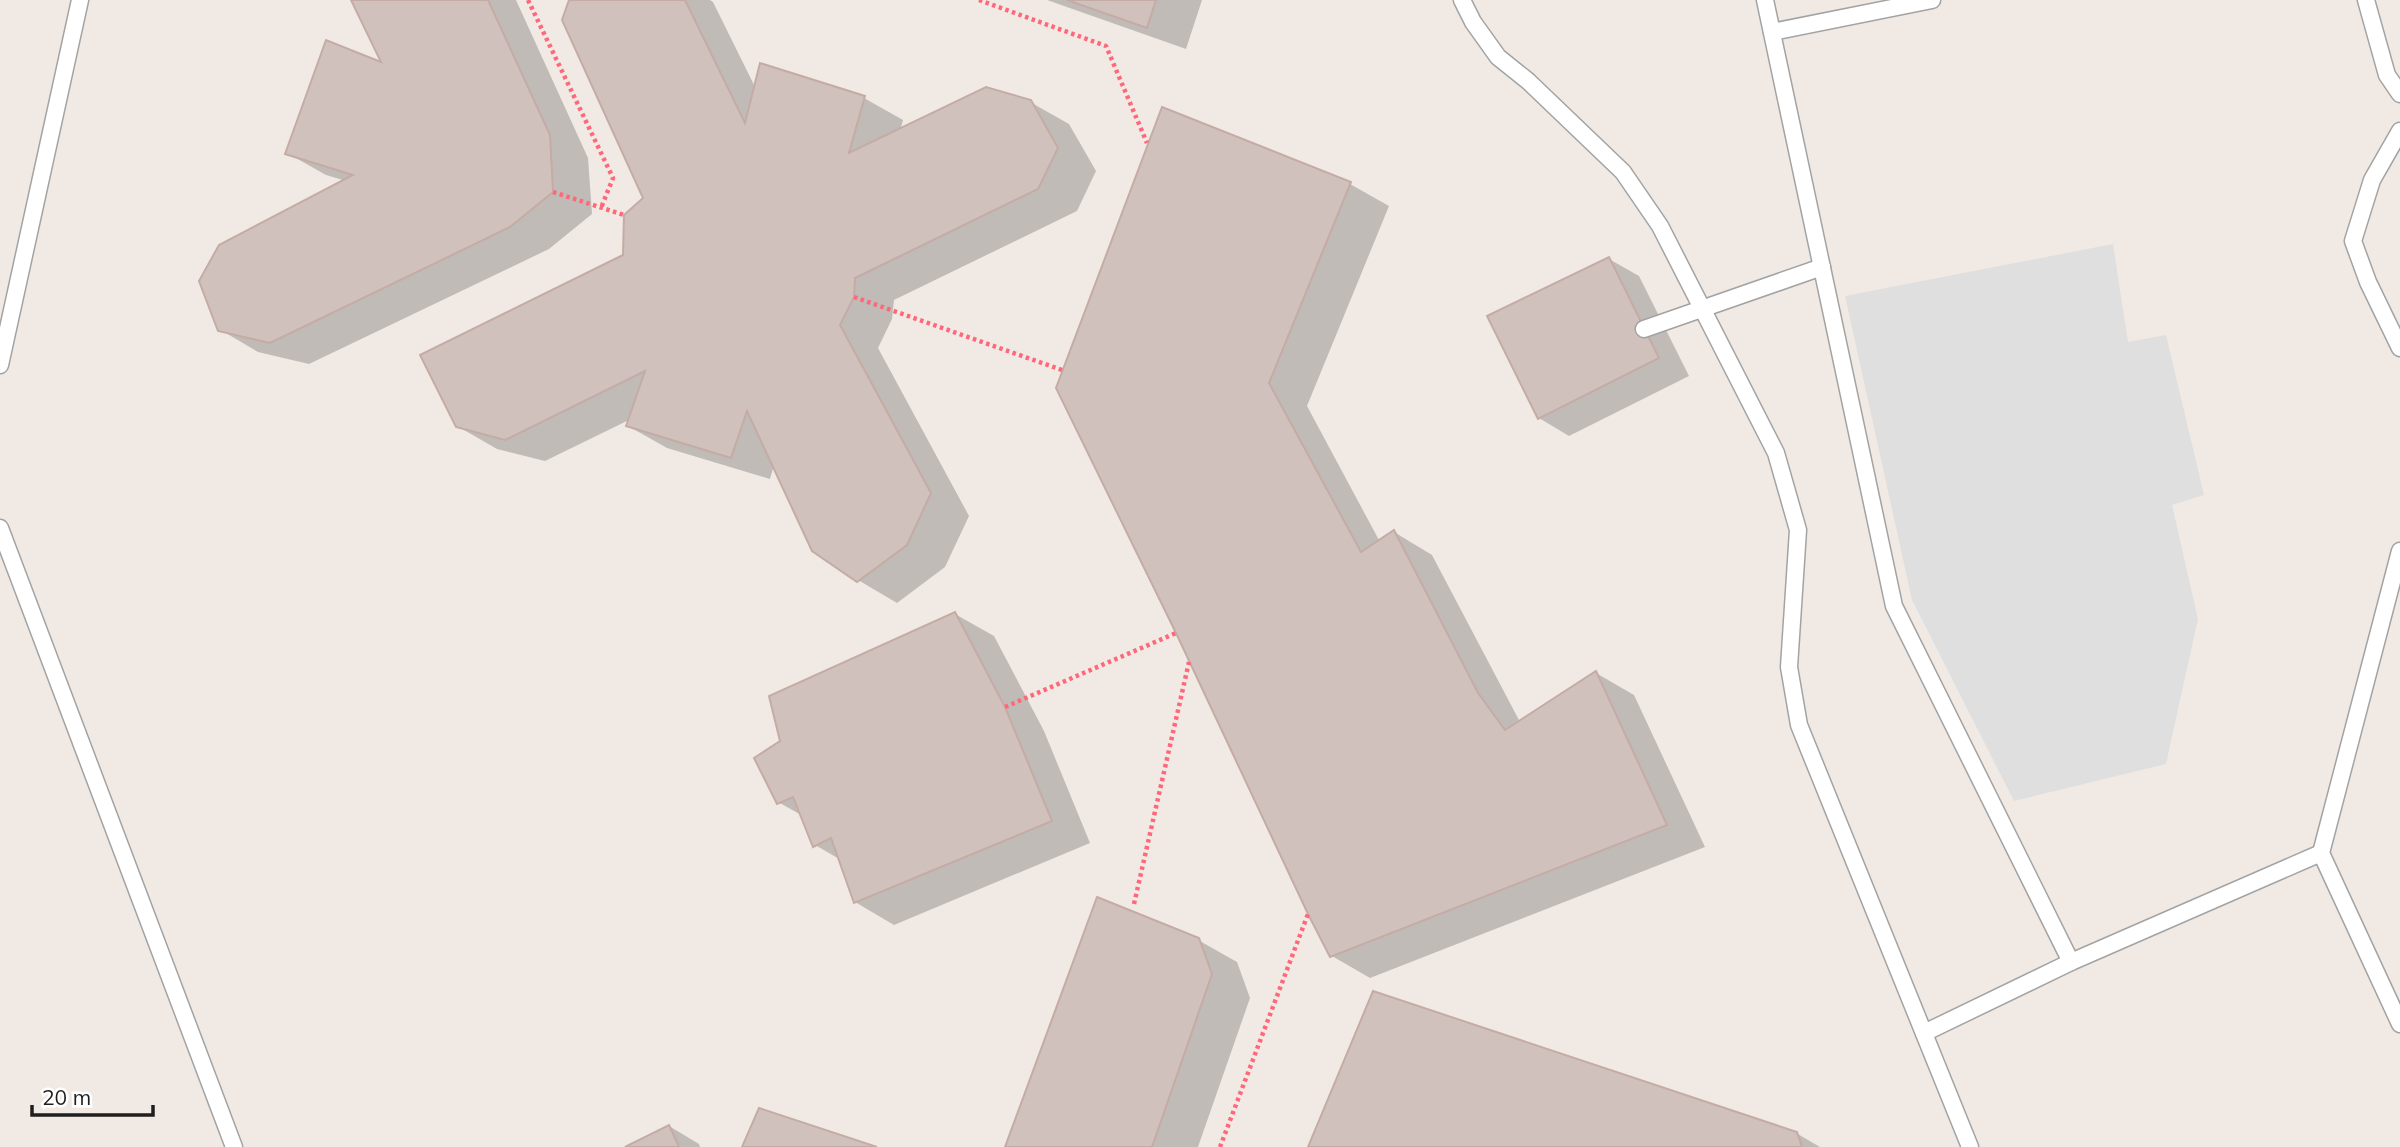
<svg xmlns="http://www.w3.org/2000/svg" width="2400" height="1147" viewBox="0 0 2400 1147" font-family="Mulish,sans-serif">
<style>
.parking{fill:#dfdfdf}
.shadow{fill:#0003}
.building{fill:#d1c1bd;stroke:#c4aca5;stroke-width:2}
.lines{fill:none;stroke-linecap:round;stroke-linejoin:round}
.lane-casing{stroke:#a3a3a3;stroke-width:19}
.path{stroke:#ff677b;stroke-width:4.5;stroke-dasharray:3.5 3.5;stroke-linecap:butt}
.lane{stroke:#fff;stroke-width:16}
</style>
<rect width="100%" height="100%" fill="#f1eae4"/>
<path class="parking" d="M 2113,244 L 2128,342 L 2166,335 L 2204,495 L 2172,505 L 2198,619 L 2166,764 L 2014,801 L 1912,600 L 1845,296 Z"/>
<g class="shadow">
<path d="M 353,0 L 516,0 L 588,158 L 592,214 L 549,249 L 309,364 L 258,352 L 219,329 L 346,181 L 326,175 L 287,153 L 384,65 Z"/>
<path d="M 571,0 L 710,0 L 713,2 L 756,89 L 864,98 L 903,120 L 900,131 L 1030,102 L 1069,124 L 1096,171 L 1077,211 L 894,300 L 892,319 L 878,348 L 969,516 L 945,567 L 897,603 L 858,580 L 774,465 L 770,479 L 667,448 L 628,426 L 631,419 L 545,461 L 497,449 L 457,426 L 624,256 L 645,198 Z"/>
<path d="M 1047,0 L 1202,0 L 1186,49 Z"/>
<path d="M 1163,110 L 1350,184 L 1389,206 L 1307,406 L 1380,542 L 1394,532 L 1432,555 L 1520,722 L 1596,673 L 1634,695 L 1705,847 L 1370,978 L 1332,956 Z"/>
<path d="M 1609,259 L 1639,276 L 1689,376 L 1569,436 L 1539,418 Z"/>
<path d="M 955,614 L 994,636 L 1044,731 L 1090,843 L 894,925 L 855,902 L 841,860 L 815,845 L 803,816 L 778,802 Z"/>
<path d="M 1198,940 L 1237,962 L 1250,998 L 1198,1147 L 1007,1147 Z"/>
<path d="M 669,1126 L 699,1144 L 700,1147 L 629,1147 Z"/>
<path d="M 1796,1133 L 1820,1147 L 1309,1147 Z"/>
</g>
<g class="building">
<path d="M 351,0 L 488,0 L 550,135 L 553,192 L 510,227 L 270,343 L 218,331 L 199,281 L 219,245 L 353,175 L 285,154 L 326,40 L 381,62 Z"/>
<path d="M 569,0 L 685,0 L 745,123 L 760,63 L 865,96 L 849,153 L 986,87 L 1031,100 L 1058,148 L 1038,189 L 855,278 L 854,297 L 840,325 L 931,493 L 907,545 L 857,582 L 812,551 L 747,411 L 731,458 L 626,426 L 645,371 L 505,440 L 456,427 L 420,355 L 623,255 L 624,215 L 643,198 L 562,20 Z"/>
<path d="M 1067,0 L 1156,0 L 1147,28 Z"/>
<path d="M 1162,107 L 1351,182 L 1269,383 L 1361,552 L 1394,530 L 1478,693 L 1505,730 L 1596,671 L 1667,825 L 1330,957 L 1308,914 L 1176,633 L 1056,388 Z"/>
<path d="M 1609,257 L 1659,358 L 1538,419 L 1487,316 Z"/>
<path d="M 955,612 L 1005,707 L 1052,821 L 854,903 L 831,838 L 813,847 L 793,797 L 777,804 L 754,758 L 780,741 L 769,696 Z"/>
<path d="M 1097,897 L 1199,938 L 1212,974 L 1152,1147 L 1005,1147 Z"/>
<path d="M 1373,991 L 1797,1132 L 1802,1147 L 1308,1147 Z"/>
<path d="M 759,1108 L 877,1147 L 742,1147 Z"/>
<path d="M 669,1125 L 679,1147 L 625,1147 Z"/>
</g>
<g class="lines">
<g class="lane-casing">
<g id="lane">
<path d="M 1462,0 L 1473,22 L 1498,57 L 1528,81 L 1623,172 L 1660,226 L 1776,453 L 1798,530 L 1789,667 L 1799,725 L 1970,1147"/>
<path d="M 1765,0 L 1894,606 L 2071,962"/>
<path d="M 2366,0 L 2387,75 L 2400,94"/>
<path d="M 1772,32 L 1932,0"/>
<path d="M 2400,131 L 2372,180 L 2353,241 L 2368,282 L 2400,348"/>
<path d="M 1644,329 L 1822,267"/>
<path d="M 0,365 L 80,0"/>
<path d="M 0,528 L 234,1147"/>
<path d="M 2400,551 L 2321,853 L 2400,1024"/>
<path d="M 1924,1033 L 2071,962 L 2321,853"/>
</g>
</g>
<g class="path">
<path d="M 528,0 L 613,178 L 601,208"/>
<path d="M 979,0 L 1106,46 L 1147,143"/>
<path d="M 553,192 L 624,215"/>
<path d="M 854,297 L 1062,370"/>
<path d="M 1005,707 L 1176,633"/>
<path d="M 1134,904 L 1189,662"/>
<path d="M 1220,1147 L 1308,914"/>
</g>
<use href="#lane" class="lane"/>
</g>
<path d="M32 1105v10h121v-10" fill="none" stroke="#1f1f1f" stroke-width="3.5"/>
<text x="42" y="1105" font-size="21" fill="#1f1f1f" stroke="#ffffff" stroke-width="5" paint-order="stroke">20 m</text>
</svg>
